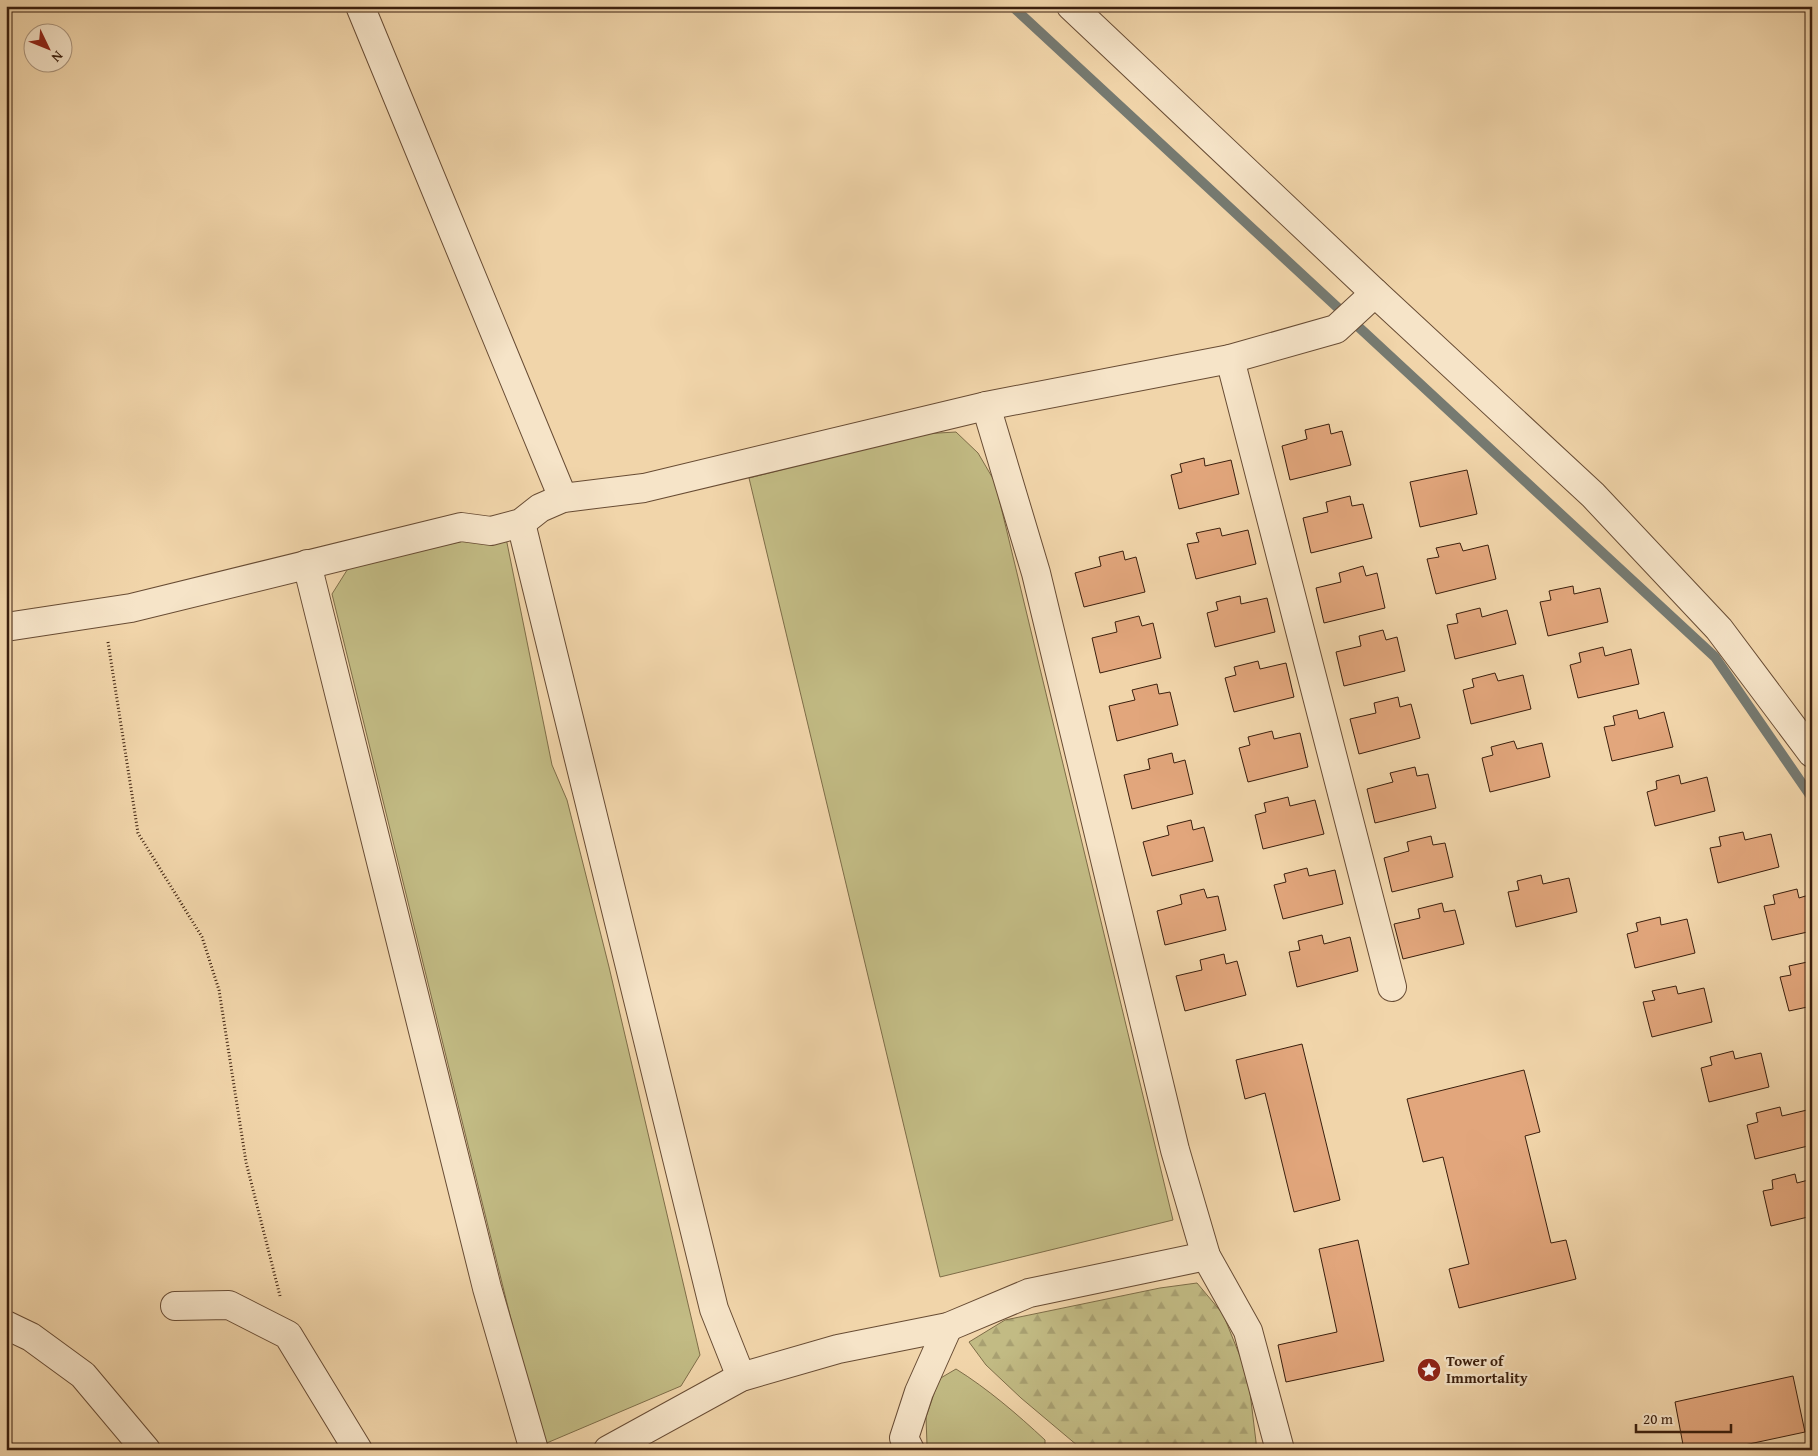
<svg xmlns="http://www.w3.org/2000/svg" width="1818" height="1456" viewBox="0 0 1818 1456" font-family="'Gentium Book Plus',serif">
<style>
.green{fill:#c2bb84;stroke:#7e6d48}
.forest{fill:url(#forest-firs);stroke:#7e6d48}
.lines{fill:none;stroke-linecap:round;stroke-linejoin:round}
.stream{stroke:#767a71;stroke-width:10}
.building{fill:#e2a67c;stroke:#3b1f0d}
.minor-casing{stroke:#684c34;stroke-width:30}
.path{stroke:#3b1f0d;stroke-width:3;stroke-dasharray:1 2.5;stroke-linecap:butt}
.minor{stroke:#f6e4c8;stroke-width:28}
.labels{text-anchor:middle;stroke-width:4.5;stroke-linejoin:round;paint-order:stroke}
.poi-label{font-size:15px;font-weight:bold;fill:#3b1f0d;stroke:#f6e4c8;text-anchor:start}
</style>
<defs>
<pattern id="forest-firs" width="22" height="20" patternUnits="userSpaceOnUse" patternTransform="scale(1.25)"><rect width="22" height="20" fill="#c2bb84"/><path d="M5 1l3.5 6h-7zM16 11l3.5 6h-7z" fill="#a8a071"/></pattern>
</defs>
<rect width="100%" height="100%" fill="#f1d5aa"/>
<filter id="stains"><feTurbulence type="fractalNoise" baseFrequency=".004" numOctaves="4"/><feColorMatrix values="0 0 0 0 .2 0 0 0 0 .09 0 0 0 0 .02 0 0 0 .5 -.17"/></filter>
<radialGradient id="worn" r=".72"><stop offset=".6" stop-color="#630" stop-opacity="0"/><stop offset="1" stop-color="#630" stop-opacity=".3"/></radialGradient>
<g class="green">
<path d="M 956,432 L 978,453 L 995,482 L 1173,1220 L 940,1277 L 749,478 L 921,434 Z"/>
<path d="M 490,535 L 506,538 L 552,765 L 567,800 L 609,967 L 700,1355 L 681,1386 L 542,1445 L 332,594 L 349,567 Z"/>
<path d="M 956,1369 C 988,1389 1017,1414 1045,1440 L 1045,1450 L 936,1450 L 927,1445 L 926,1417 L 939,1379 Z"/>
</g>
<path class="forest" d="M 1197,1283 L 1223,1314 L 1248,1376 L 1257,1450 L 1152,1450 L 1078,1446 L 1021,1398 L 986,1365 L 969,1342 L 1005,1320 L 1160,1288 Z"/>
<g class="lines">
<path class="stream" d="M 1012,6 L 1715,657 L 1812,798"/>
</g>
<g class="building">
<path d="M 1329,424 L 1331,434 L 1342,431 L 1351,465 L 1290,480 L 1282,446 L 1307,439 L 1305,430 Z"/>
<path d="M 1204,458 L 1205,466 L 1231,460 L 1239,494 L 1179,509 L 1171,475 L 1182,472 L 1180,464 Z"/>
<path d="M 1467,470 L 1477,514 L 1420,527 L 1410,482 Z"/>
<path d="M 1350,496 L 1352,506 L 1363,504 L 1372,538 L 1311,553 L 1303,518 L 1328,512 L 1326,502 Z"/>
<path d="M 1220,528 L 1222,536 L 1248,530 L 1256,564 L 1196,579 L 1187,544 L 1199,542 L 1196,533 Z"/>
<path d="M 1460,543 L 1463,551 L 1488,545 L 1496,579 L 1436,594 L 1427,559 L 1439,557 L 1436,548 Z"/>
<path d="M 1123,551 L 1125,560 L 1136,557 L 1145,592 L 1084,607 L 1075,573 L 1101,566 L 1099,557 Z"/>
<path d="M 1363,566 L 1366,576 L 1377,573 L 1385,608 L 1324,623 L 1316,588 L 1341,582 L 1339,573 Z"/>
<path d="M 1573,586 L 1574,594 L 1600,588 L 1608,622 L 1548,636 L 1540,602 L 1551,600 L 1549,591 Z"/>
<path d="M 1240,596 L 1241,604 L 1267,598 L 1275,632 L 1215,647 L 1207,613 L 1218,610 L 1216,602 Z"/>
<path d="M 1480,608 L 1482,617 L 1507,610 L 1516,644 L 1455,659 L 1447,625 L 1458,623 L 1456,614 Z"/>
<path d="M 1139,616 L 1142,626 L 1153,623 L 1161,658 L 1100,673 L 1092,638 L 1117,632 L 1115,622 Z"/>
<path d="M 1383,630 L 1386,640 L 1397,637 L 1405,671 L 1344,686 L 1336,652 L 1361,646 L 1359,636 Z"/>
<path d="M 1603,647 L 1605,656 L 1631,649 L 1639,684 L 1578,698 L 1570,665 L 1581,662 L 1579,653 Z"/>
<path d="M 1258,661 L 1260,669 L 1286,663 L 1294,697 L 1234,712 L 1225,678 L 1236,675 L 1234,667 Z"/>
<path d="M 1495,673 L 1498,681 L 1523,675 L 1531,709 L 1471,724 L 1463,690 L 1474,687 L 1472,679 Z"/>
<path d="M 1157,684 L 1159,694 L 1170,692 L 1178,725 L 1117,741 L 1109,706 L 1135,700 L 1132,690 Z"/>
<path d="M 1398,697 L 1400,707 L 1411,704 L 1420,738 L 1359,754 L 1350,719 L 1376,713 L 1374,703 Z"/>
<path d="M 1637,710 L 1639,719 L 1664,712 L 1673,747 L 1612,761 L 1604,727 L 1615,725 L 1613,716 Z"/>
<path d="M 1272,731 L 1274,739 L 1300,733 L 1308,767 L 1248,782 L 1239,748 L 1250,745 L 1248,737 Z"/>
<path d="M 1514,741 L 1517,749 L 1542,743 L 1550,777 L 1490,792 L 1482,758 L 1493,755 L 1491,747 Z"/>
<path d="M 1172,753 L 1174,763 L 1185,760 L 1193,794 L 1132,809 L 1124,775 L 1150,769 L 1148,759 Z"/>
<path d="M 1415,767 L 1417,776 L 1428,774 L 1436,808 L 1375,823 L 1367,789 L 1393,782 L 1390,773 Z"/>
<path d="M 1679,775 L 1681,784 L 1707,777 L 1715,811 L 1655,826 L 1647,792 L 1657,789 L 1656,781 Z"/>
<path d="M 1288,797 L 1290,806 L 1315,800 L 1324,834 L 1263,849 L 1255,815 L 1266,812 L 1264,803 Z"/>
<path d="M 1191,820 L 1193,830 L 1204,827 L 1213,861 L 1152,876 L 1143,842 L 1169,835 L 1167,826 Z"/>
<path d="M 1743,832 L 1745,840 L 1771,834 L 1779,867 L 1718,883 L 1710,848 L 1721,846 L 1719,837 Z"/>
<path d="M 1431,836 L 1433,845 L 1445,843 L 1453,877 L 1392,892 L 1384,858 L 1409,851 L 1407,842 Z"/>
<path d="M 1307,868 L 1309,876 L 1335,870 L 1343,904 L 1283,919 L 1274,885 L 1286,882 L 1284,874 Z"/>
<path d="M 1541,875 L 1543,884 L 1569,878 L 1577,912 L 1516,927 L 1508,892 L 1519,890 L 1517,881 Z"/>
<path d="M 1204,889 L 1207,898 L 1218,896 L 1226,930 L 1165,945 L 1157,911 L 1182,904 L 1180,895 Z"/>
<path d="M 1797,889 L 1799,898 L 1812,894 L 1812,931 L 1772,940 L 1764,906 L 1775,904 L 1773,895 Z"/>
<path d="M 1442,903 L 1444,912 L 1455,910 L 1464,944 L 1403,959 L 1394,924 L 1420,918 L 1418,909 Z"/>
<path d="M 1660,917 L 1661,925 L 1687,919 L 1695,953 L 1635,968 L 1627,934 L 1638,931 L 1636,923 Z"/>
<path d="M 1322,935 L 1324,944 L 1350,937 L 1358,971 L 1297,987 L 1289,952 L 1300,950 L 1298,941 Z"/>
<path d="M 1224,954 L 1226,964 L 1237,961 L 1246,995 L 1185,1011 L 1176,976 L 1202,970 L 1200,960 Z"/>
<path d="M 1812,961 L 1812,1006 L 1789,1011 L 1780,977 L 1791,975 L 1789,966 Z"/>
<path d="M 1676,986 L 1678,994 L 1704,988 L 1712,1022 L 1652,1037 L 1643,1002 L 1655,1000 L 1652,991 Z"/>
<path d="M 1302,1044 L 1340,1200 L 1294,1212 L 1265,1093 L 1245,1099 L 1236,1060 Z"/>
<path d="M 1733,1051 L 1735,1059 L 1761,1053 L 1769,1087 L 1709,1102 L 1701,1068 L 1712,1065 L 1710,1057 Z"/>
<path d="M 1524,1070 L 1540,1132 L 1525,1136 L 1551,1243 L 1566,1240 L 1576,1279 L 1459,1308 L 1449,1269 L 1469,1264 L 1443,1157 L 1423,1162 L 1407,1099 Z"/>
<path d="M 1780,1107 L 1782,1116 L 1807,1110 L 1812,1127 L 1812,1145 L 1755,1159 L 1747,1125 L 1758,1122 L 1756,1113 Z"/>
<path d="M 1795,1174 L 1797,1183 L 1812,1179 L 1812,1216 L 1771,1226 L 1763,1191 L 1773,1189 L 1772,1180 Z"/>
<path d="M 1358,1240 L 1384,1361 L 1286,1382 L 1278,1345 L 1337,1332 L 1319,1249 Z"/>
<path d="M 1793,1376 L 1805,1432 L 1721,1450 L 1684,1450 L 1675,1402 Z"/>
</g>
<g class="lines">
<g class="minor-casing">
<g id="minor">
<path d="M 360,6 L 563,498"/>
<path d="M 1071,6 L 1375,293 L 1593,495 L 1719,629 L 1812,753"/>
<path d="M 1230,359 L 1392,987"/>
<path d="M 986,406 L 1036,573 L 1175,1150 L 1206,1256 L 1248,1331 L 1280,1450"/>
<path d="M 521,523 L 714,1309 L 741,1377"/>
<path d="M 307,564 L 487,1288 L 534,1450"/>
<path d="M 6,627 L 131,608 L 461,527 L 491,531 L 521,523 L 540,508 L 563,498 L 644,488 L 986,406 L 1230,359 L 1336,329 L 1375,293"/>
<path d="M 175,1306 L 229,1305 L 288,1335 L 358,1450"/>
<path d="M 6,1325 L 31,1337 L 83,1375 L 146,1450"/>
<path d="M 608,1450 L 741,1377 L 838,1349 L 948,1327 L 1029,1293 L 1206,1256"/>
<path d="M 910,1450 L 904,1438 L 919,1392 L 948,1327"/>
</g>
</g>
<path class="path" d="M 108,642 L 138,833 L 202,937 L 219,990 L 246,1162 L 280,1296"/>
<use href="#minor" class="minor"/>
</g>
<defs>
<g id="sight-disc" transform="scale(1.25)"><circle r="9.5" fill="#8f2418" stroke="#f6e4c8"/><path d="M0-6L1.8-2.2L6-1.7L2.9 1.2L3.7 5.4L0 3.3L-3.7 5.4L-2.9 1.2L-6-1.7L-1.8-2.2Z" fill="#fff"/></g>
</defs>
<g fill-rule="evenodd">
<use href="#sight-disc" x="1429" y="1370"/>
</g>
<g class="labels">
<g class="poi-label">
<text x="1446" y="1366">Tower of<tspan x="1446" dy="17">Immortality</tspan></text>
</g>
</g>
<rect width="1818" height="1456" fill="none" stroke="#f1d5aa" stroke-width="25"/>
<rect x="8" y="8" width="1803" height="1441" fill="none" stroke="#3b1f0d" stroke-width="2.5"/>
<rect x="12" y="12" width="1793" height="1431" fill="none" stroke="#3b1f0d"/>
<g transform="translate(48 48) rotate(133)"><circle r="24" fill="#f6e4c8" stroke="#ab957d"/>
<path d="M0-4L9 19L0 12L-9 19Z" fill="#8f2418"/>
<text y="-8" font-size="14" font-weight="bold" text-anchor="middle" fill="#3b1f0d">N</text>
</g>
<path d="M1636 1424v8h95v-8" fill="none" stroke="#3b1f0d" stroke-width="2.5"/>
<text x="1643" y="1424" font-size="15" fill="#3b1f0d" stroke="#f6e4c8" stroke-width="4" paint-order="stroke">20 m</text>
<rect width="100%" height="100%" filter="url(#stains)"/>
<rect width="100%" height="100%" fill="url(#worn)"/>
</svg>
